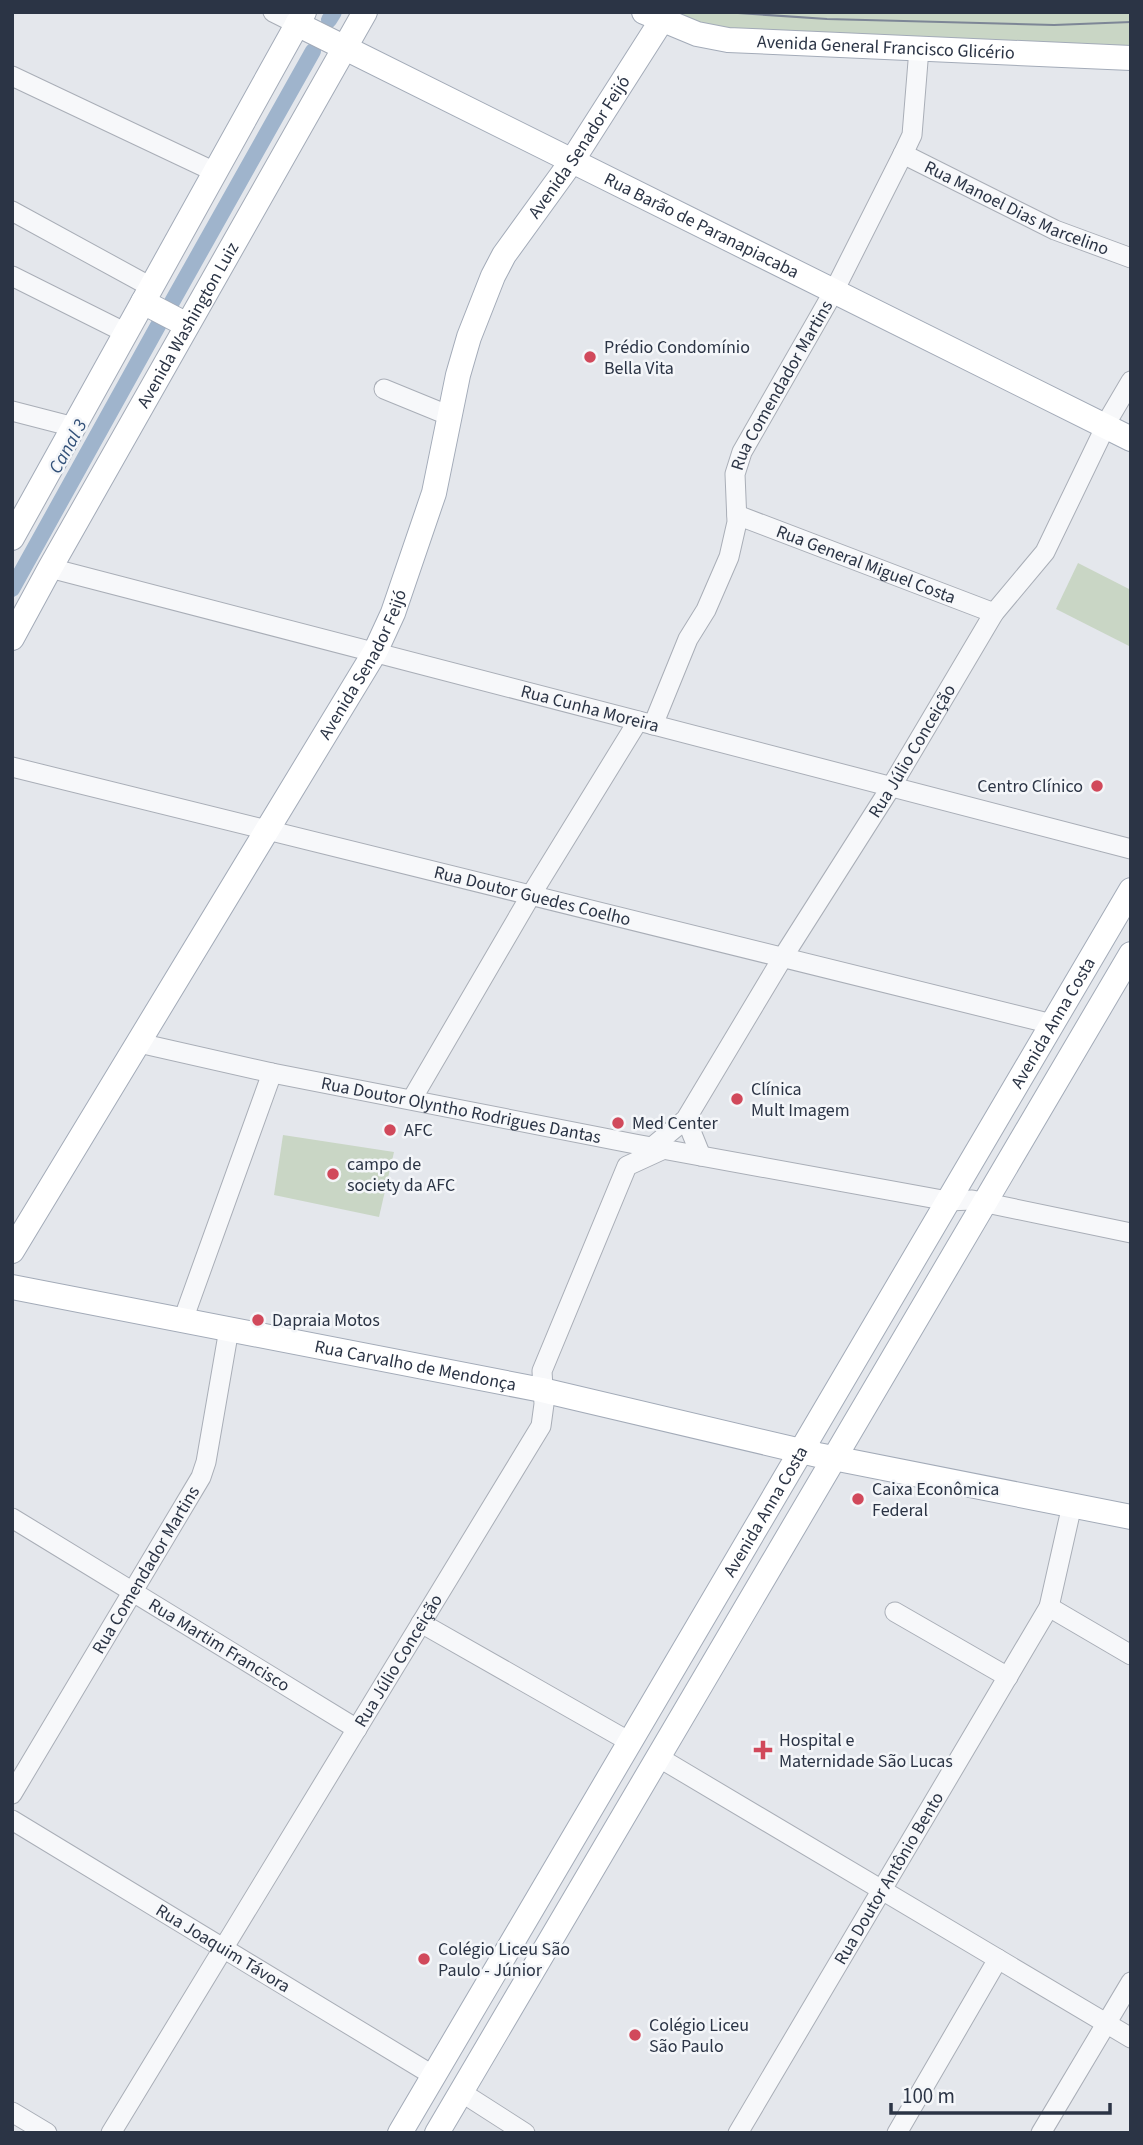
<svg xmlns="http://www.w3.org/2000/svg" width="1143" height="2145" viewBox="0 0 1143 2145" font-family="'Source Sans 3',sans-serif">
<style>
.green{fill:#c9d6c5}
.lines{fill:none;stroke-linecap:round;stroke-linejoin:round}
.canal{stroke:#9fb4cc;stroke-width:16}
.minor-casing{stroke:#a9aeb7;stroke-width:21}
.major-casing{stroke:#a3abb8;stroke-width:26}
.minor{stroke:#f7f8fa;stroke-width:19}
.major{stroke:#fff;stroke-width:24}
.tram{stroke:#7d8696;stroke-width:2}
.poi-dot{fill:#d1495b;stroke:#f4f6f9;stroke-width:2.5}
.labels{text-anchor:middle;stroke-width:5;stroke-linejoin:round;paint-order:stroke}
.street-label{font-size:18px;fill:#2b3445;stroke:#f4f6f9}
.poi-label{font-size:18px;fill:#2b3445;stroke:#f4f6f9;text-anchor:start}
.water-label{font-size:19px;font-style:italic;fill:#34527a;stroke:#f4f6f9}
</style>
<rect width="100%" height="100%" fill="#e4e7ec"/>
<g class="green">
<path d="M 683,12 L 1131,12 L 1131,47 L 737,32 L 679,18 Z"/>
<path d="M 1078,563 L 1131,590 L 1131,647 L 1056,609 Z"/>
<path d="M 283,1135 L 394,1152 L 379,1217 L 274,1195 Z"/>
</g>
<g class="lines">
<g class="canal">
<path d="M 329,20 L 334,12"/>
<path d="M 172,302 L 313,51"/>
<path d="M 12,589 L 159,324"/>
</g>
<g class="minor-casing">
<g id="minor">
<path d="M 273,12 L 297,24"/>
<path d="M 12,76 L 215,172"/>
<path id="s1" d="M 903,154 L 1055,230 L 1131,258"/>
<path d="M 12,211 L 151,287"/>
<path d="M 12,276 L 126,333"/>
<path d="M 384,389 L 450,416"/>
<path d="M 12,411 L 74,427"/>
<path id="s2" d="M 737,515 L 994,613"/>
<path id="s3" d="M 50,568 L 1131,849"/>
<path id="s4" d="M 653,725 L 688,639 L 706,610 L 729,557 L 737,522 L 735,474 L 742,452 L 834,291 L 903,154 L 912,135 L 919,49"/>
<path id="s5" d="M 12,767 L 1052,1024"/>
<path id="s6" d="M 139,1043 L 272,1073 L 635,1144 L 948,1201 L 972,1200 L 1131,1233"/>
<path d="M 412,1099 L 531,895 L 638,721"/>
<path d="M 686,1119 L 701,1156"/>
<path id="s7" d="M 652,1147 L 686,1119 L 783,957 L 891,787 L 994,613 L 1045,552 L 1111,415 L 1131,381"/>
<path d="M 183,1320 L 272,1073"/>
<path id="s8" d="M 12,1518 L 357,1729"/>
<path d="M 1049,1607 L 1131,1655"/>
<path d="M 895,1612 L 1008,1677"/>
<path d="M 421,1623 L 630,1742"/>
<path d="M 658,1757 L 1131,2038"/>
<path id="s9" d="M 12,1794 L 201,1477 L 206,1462 L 229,1329"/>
<path id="s10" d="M 12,1820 L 434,2076"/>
<path d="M 461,2092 L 525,2133"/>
<path d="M 12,2112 L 47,2133"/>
<path id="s11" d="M 111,2133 L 541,1426 L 544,1404 L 542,1371 L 627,1166 L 664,1149"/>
<path id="s12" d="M 738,2133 L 1049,1607 L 1072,1505"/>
<path d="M 897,2133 L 998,1959"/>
<path d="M 1041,2133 L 1131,1982"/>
</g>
</g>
<g class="major-casing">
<g id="major">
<path id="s13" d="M 644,12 L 697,34 L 728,40 L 1131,58"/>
<path id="s14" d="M 297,24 L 1131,439"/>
<path d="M 143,302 L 187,325"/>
<path d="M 12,538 L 304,12"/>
<path id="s15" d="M 12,638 L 50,568 L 365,12"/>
<path id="s16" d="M 12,1251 L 375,652 L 393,613 L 434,493 L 458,375 L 469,337 L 493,276 L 504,255 L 572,161 L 667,12"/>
<path id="s17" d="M 12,1287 L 542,1390 L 818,1455 L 1131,1517"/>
<path id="s18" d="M 400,2133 L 1131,890"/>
<path d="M 437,2133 L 1131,954"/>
</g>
</g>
<use href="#minor" class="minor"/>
<use href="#major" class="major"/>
<path class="tram" d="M 723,12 L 827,19 L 1054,25 L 1131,22"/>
</g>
<g class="poi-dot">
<circle cx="590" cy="357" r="7"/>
<circle cx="1097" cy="786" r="7"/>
<circle cx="737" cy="1099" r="7"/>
<circle cx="618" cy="1123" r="7"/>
<circle cx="390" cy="1130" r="7"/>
<circle cx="333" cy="1174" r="7"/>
<circle cx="258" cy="1320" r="7"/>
<circle cx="858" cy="1499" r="7"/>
<path d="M759.5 1739.5h7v7h7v7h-7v7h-7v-7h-7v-7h7z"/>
<circle cx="424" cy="1959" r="7"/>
<circle cx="635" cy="2035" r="7"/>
</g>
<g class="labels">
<g class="street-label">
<text dy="6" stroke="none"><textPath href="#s13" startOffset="247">Avenida General Francisco Glicério</textPath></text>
<text dy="6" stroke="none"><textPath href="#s16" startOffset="1251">Avenida Senador Feijó</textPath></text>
<text dy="6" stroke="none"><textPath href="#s1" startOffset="126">Rua Manoel Dias Marcelino</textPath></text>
<text dy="6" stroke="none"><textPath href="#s14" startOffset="452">Rua Barão de Paranapiacaba</textPath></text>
<text dy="6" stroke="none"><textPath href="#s15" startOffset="359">Avenida Washington Luiz</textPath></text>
<text dy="6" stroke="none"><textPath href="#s4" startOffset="369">Rua Comendador Martins</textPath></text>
<text dy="6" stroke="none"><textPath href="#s2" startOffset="138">Rua General Miguel Costa</textPath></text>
<text dy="6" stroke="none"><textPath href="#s16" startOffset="684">Avenida Senador Feijó</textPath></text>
<text dy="6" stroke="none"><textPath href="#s3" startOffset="558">Rua Cunha Moreira</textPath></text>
<text dy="6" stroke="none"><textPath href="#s7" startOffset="476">Rua Júlio Conceição</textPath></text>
<text dy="6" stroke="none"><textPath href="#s5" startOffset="536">Rua Doutor Guedes Coelho</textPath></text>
<text dy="6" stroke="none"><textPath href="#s18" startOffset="1288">Avenida Anna Costa</textPath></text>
<text dy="6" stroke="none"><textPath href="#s6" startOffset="329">Rua Doutor Olyntho Rodrigues Dantas</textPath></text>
<text dy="6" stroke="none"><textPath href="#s17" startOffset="411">Rua Carvalho de Mendonça</textPath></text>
<text dy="6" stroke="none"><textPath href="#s18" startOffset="721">Avenida Anna Costa</textPath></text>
<text dy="6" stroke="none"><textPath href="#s9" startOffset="261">Rua Comendador Martins</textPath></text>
<text dy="6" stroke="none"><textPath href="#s8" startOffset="243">Rua Martim Francisco</textPath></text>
<text dy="6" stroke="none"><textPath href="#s11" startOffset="553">Rua Júlio Conceição</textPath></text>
<text dy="6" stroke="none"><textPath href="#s12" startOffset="296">Rua Doutor Antônio Bento</textPath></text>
<text dy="6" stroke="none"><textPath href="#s10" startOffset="247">Rua Joaquim Távora</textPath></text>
</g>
<g class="poi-label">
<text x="604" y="353">Prédio Condomínio<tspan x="604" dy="21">Bella Vita</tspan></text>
<text x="1083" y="792" text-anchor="end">Centro Clínico</text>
<text x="751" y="1095">Clínica<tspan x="751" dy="21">Mult Imagem</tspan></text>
<text x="632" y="1129">Med Center</text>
<text x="404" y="1136">AFC</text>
<text x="347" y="1170">campo de<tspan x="347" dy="21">society da AFC</tspan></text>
<text x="272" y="1326">Dapraia Motos</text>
<text x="872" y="1495">Caixa Econômica<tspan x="872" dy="21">Federal</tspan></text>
<text x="779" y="1746">Hospital e<tspan x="779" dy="21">Maternidade São Lucas</tspan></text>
<text x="438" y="1955">Colégio Liceu São<tspan x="438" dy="21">Paulo - Júnior</tspan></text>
<text x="649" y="2031">Colégio Liceu<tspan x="649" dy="21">São Paulo</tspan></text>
</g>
<g class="water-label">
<text transform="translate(67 446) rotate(-61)" y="7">Canal 3</text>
</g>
</g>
<rect width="1143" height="2145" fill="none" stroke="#2b3445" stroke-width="28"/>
<path d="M891 2103v10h219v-10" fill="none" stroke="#2b3445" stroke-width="3.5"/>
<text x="902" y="2103" font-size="21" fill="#2b3445" stroke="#f4f6f9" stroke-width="5" paint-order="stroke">100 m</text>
</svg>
